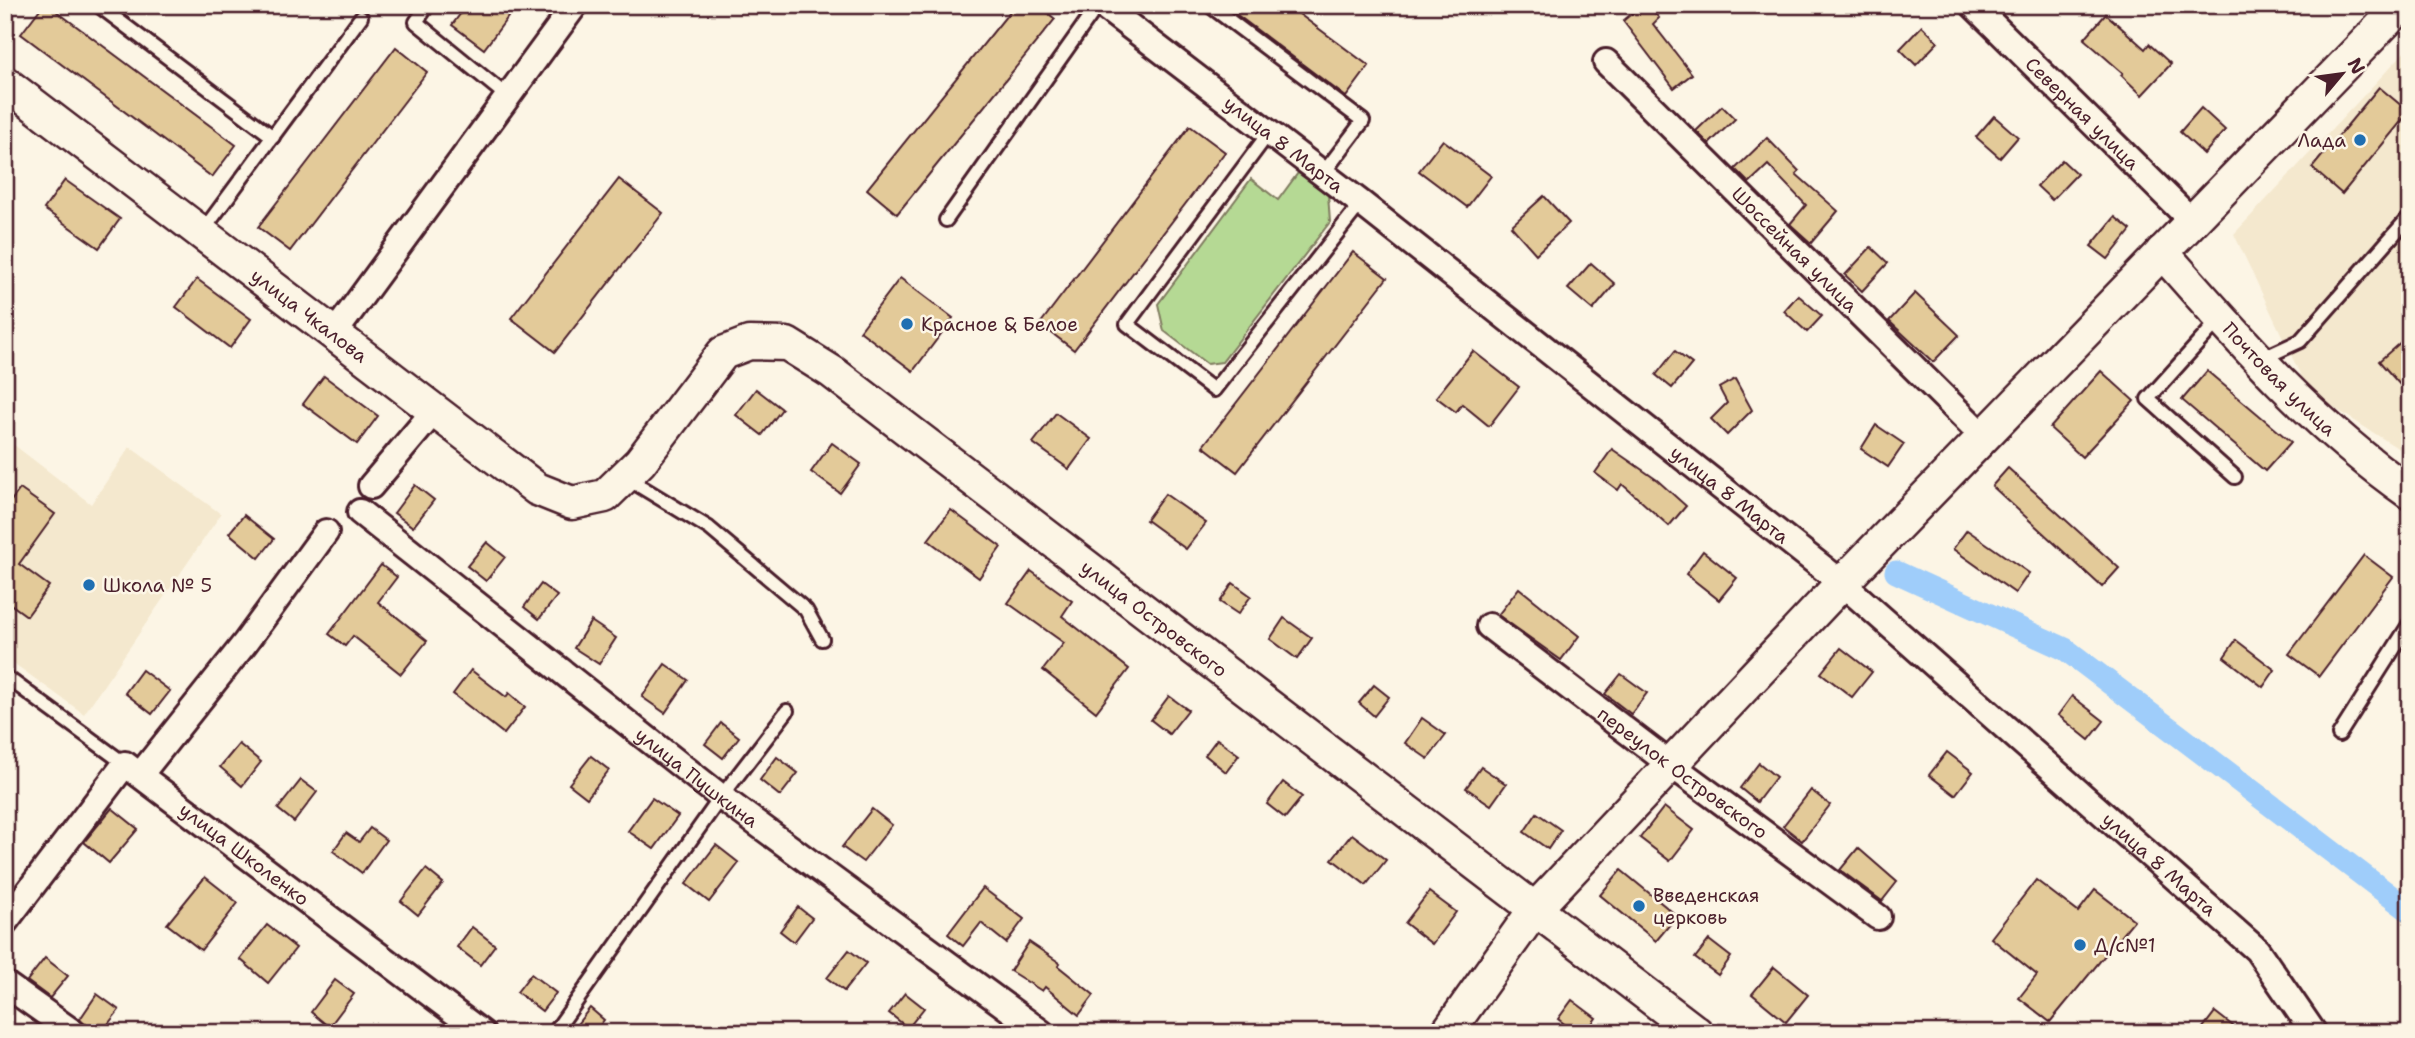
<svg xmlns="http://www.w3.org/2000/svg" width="2415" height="1038" viewBox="0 0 2415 1038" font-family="'Shantell Sans',sans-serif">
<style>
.built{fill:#f4e8ce}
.green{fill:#b5d994;stroke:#807c60;stroke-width:2}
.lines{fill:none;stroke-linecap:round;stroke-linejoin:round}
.canal{stroke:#9fcdfa;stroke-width:23}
.building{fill:#e3ca99;stroke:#4a1f2b;stroke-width:2}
.service-casing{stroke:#4a1f2b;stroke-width:18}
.minor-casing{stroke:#4a1f2b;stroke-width:30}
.tertiary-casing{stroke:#4a1f2b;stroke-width:37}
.service{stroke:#fcf5e5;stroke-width:12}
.minor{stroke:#fcf5e5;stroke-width:24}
.tertiary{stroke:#fcf5e5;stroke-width:32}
.poi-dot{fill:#1f6fb2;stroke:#fcf5e5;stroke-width:2.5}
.labels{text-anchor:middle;stroke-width:5;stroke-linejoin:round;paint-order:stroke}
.street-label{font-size:19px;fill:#4a1f2b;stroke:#fcf5e5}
.poi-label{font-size:19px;fill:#4a1f2b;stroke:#fcf5e5;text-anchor:start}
</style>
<rect width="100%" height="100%" fill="#fcf5e5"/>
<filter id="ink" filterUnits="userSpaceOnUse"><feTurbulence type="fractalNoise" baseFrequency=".0143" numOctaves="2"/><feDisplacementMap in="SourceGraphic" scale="14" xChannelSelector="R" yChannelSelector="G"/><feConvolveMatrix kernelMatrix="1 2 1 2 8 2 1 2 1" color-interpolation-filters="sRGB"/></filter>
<g filter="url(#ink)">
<g class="built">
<path d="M 2410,46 L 2410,456 L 2308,391 L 2234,234 Z"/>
<path d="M 5,438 L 91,504 L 130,447 L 221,514 L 84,714 L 5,657 Z"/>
</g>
<path class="green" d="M 1298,173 L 1328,194 L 1330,222 L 1222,362 L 1207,364 L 1164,331 L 1158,304 L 1251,179 L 1278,200 Z"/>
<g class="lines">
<path class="canal" d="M 1896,572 L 2065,649 L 2410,911"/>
</g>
<g class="building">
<path d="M 43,5 L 48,5 L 236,145 L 212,177 L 21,34 Z"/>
<path d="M 467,5 L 517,5 L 484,49 L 452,25 Z"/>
<path d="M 1015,5 L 1038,5 L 1055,19 L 897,214 L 867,189 Z"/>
<path d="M 1224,5 L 1287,5 L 1369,66 L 1346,97 Z"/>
<path d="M 1642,5 L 1648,5 L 1659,18 L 1653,24 L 1692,74 L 1674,88 L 1623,21 Z"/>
<path d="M 2106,14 L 2145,49 L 2149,44 L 2171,64 L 2142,95 L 2121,75 L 2123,73 L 2084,39 Z"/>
<path d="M 1922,26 L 1938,42 L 1916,65 L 1900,49 Z"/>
<path d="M 396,47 L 427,72 L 290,251 L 258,227 Z"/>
<path d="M 2379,87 L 2409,112 L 2342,194 L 2312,168 Z"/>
<path d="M 1722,106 L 1735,119 L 1709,144 L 1696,131 Z"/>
<path d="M 2201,108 L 2225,130 L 2204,154 L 2180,132 Z"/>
<path d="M 1994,116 L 2018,137 L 2000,158 L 1976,137 Z"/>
<path d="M 1190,126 L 1225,152 L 1074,350 L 1040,324 Z"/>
<path d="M 1767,138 L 1799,171 L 1796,174 L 1838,211 L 1811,243 L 1790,224 L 1806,205 L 1768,165 L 1749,183 L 1735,169 Z"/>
<path d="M 1443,140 L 1491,176 L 1467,207 L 1419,171 Z"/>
<path d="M 2062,160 L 2077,174 L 2052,200 L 2037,186 Z"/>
<path d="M 619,179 L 663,213 L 555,352 L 511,318 Z"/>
<path d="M 65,180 L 120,219 L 99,248 L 44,209 Z"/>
<path d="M 1544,196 L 1569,223 L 1536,254 L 1511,226 Z"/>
<path d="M 2115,217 L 2131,230 L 2108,259 L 2091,246 Z"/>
<path d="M 1871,247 L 1888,263 L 1862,291 L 1845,275 Z"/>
<path d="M 1353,252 L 1387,278 L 1237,472 L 1203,446 Z"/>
<path d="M 1591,263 L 1615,284 L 1593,310 L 1568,289 Z"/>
<path d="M 900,278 L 953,318 L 913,371 L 860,331 Z"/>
<path d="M 197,279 L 251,319 L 230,348 L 176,307 Z"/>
<path d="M 1915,293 L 1959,335 L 1933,362 L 1889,321 Z"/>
<path d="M 1798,295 L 1822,316 L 1807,332 L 1784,311 Z"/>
<path d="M 2410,334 L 2410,396 L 2379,361 Z"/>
<path d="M 1473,351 L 1519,387 L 1489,426 L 1462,404 L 1456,412 L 1436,397 Z"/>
<path d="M 1675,351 L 1692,364 L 1672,388 L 1656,375 Z"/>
<path d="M 2101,371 L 2134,401 L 2082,457 L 2050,428 Z"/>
<path d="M 2207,371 L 2291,442 L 2265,471 L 2182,400 Z"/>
<path d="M 324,376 L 378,416 L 357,444 L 303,404 Z"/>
<path d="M 1735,379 L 1752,410 L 1727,435 L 1711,419 L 1727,403 L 1719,388 Z"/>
<path d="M 756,389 L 782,409 L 762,435 L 736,415 Z"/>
<path d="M 1056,413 L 1091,439 L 1069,469 L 1033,443 Z"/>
<path d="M 1876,425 L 1904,444 L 1888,467 L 1861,449 Z"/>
<path d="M 832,443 L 861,464 L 840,493 L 811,472 Z"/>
<path d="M 1612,449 L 1657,480 L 1686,506 L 1669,526 L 1622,484 L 1618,490 L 1595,473 Z"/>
<path d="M 2008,468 L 2119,568 L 2102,587 L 1992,486 Z"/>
<path d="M 415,485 L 434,500 L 413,527 L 394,513 Z"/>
<path d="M 20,489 L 55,514 L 19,564 L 49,586 L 27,616 L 5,600 L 5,509 Z"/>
<path d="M 1165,494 L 1206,523 L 1186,549 L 1146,520 Z"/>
<path d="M 951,510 L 1001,547 L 979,578 L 928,540 Z"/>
<path d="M 244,515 L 274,539 L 259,558 L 229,533 Z"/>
<path d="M 1967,530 L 2029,573 L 2015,593 L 1953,549 Z"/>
<path d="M 487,542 L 505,557 L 486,581 L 467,566 Z"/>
<path d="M 1703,551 L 1737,578 L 1719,600 L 1686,574 Z"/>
<path d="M 2364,555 L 2393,577 L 2319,676 L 2289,654 Z"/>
<path d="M 381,565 L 397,577 L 378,602 L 427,641 L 401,674 L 353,636 L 345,646 L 329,634 Z"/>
<path d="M 1031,571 L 1072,601 L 1062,616 L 1129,669 L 1096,712 L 1043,670 L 1064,643 L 1008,603 Z"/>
<path d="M 1233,583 L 1251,596 L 1238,614 L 1220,602 Z"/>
<path d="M 541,584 L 557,596 L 539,619 L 524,607 Z"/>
<path d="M 1519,588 L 1579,636 L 1561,660 L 1498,615 Z"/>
<path d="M 1284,618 L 1312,638 L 1297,659 L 1270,639 Z"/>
<path d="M 591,621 L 616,638 L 599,664 L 574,648 Z"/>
<path d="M 2236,640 L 2275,670 L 2263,687 L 2224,657 Z"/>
<path d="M 1841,648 L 1872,672 L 1852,697 L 1821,673 Z"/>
<path d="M 665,664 L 688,680 L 665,713 L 642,697 Z"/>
<path d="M 142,670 L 170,691 L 152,714 L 125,693 Z"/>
<path d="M 471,670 L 506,697 L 509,693 L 525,707 L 504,734 L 453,694 Z"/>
<path d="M 1621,674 L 1647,693 L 1631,714 L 1605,694 Z"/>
<path d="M 1374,685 L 1389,697 L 1374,716 L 1359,703 Z"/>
<path d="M 1169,696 L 1188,710 L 1169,734 L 1151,720 Z"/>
<path d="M 2072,696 L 2104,721 L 2089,740 L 2058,715 Z"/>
<path d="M 1422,718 L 1446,735 L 1428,759 L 1405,743 Z"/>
<path d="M 721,723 L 739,737 L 723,758 L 705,744 Z"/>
<path d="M 1217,739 L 1239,755 L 1226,772 L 1205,755 Z"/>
<path d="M 239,744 L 261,762 L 242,786 L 220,767 Z"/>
<path d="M 1947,752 L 1973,772 L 1955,795 L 1929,775 Z"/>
<path d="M 591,756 L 609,770 L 587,798 L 569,784 Z"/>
<path d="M 777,757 L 798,773 L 780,796 L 760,780 Z"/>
<path d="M 1759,763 L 1776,777 L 1757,802 L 1740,788 Z"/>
<path d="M 1481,767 L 1506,784 L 1491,805 L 1466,788 Z"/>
<path d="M 301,780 L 317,792 L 294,822 L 278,809 Z"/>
<path d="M 1283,782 L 1302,797 L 1285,818 L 1267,804 Z"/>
<path d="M 1811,790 L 1830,805 L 1802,841 L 1783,826 Z"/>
<path d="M 652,798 L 678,816 L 654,849 L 628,831 Z"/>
<path d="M 1664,807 L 1694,830 L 1670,861 L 1640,838 Z"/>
<path d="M 112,808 L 138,829 L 109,863 L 84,842 Z"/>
<path d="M 872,809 L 892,825 L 863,862 L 842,847 Z"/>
<path d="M 1537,813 L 1561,830 L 1548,849 L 1524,832 Z"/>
<path d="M 370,828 L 386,840 L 362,873 L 333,851 L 346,833 L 359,842 Z"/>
<path d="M 1352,834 L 1386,860 L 1366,885 L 1332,859 Z"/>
<path d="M 716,845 L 739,863 L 709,902 L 686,884 Z"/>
<path d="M 1858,848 L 1897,882 L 1882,901 L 1840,870 Z"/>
<path d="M 426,869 L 443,883 L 418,915 L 401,901 Z"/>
<path d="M 1621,870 L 1677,916 L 1656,941 L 1600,895 Z"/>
<path d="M 205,877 L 238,903 L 201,950 L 167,924 Z"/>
<path d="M 2036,880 L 2078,912 L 2095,890 L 2134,920 L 2050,1022 L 2019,998 L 2037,975 L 1991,938 Z"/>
<path d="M 983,888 L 1024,919 L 1006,943 L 981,923 L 963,946 L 948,934 Z"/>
<path d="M 1429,892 L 1456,912 L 1432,944 L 1405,923 Z"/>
<path d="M 798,907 L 812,918 L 794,942 L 780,931 Z"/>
<path d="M 267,925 L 296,948 L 268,983 L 240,959 Z"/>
<path d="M 472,927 L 495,945 L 480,965 L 457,947 Z"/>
<path d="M 1709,940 L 1731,957 L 1718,975 L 1695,958 Z"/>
<path d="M 1029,942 L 1060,963 L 1058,966 L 1094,995 L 1079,1015 L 1045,987 L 1042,991 L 1010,971 Z"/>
<path d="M 849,950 L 866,963 L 844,991 L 827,978 Z"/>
<path d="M 45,958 L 68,976 L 50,998 L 27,981 Z"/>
<path d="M 1774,967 L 1808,995 L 1786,1022 L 1752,994 Z"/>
<path d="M 531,974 L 556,993 L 542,1011 L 517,992 Z"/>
<path d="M 335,980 L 354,994 L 329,1027 L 311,1012 Z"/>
<path d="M 905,993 L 924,1008 L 908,1028 L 889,1013 Z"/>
<path d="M 97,994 L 119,1010 L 101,1033 L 89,1033 L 80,1019 Z"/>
<path d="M 1572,1000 L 1596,1018 L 1585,1033 L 1576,1033 L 1558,1019 Z"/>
<path d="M 590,1008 L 604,1020 L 594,1033 L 570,1033 Z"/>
<path d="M 2215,1012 L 2242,1033 L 2199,1033 Z"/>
</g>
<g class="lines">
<g class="service-casing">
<g id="service">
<path d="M 98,5 L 273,137"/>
<path d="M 428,5 L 416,22 L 508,97"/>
<path d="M 1209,5 L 1363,121 L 1322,175"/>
<path d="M 1268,134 L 1127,324 L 1214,390 L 1361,203"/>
<path d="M 946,220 L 1098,5"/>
<path d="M 202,232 L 361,17"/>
<path d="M 2220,319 L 2148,399 L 2235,477"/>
<path d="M 2261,359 L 2300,341 L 2410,216"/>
<path d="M 625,477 L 709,528 L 806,610 L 822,639"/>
<path d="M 5,676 L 125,764"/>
<path d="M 2339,735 L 2410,623"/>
<path d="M 554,1033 L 721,797 L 787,711"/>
</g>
</g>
<g class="minor-casing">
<g id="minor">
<path id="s1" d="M 1102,5 L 1361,203 L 1842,583 L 2257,950 L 2314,1033"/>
<path id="s2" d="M 1973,5 L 2192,221"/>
<path id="s3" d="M 1606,62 L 1984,437"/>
<path d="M 334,334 L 575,5"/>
<path d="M 371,486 L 435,410"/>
<path id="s4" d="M 360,512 L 721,797 L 1042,1033"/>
<path id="s5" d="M 1489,626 L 1670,764 L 1878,917"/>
<path d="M 140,775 L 245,643 L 326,532"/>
<path id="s6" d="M 5,922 L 125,764 L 482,1033"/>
<path d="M 5,984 L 74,1033"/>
</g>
</g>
<g class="tertiary-casing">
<g id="tertiary">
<path id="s7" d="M 5,83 L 537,489 L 572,503 L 605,496 L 640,462 L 723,353 L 749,343 L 787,344 L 832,372 L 1697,1033"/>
<path id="s8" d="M 2162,252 C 2240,341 2312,424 2410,493"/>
<path d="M 1447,1033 L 1535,909 L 1842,583 L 2402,5"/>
</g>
</g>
<use href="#service" class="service"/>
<use href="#minor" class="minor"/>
<use href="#tertiary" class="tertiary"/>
</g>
</g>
<g class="poi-dot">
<circle cx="2360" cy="140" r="7"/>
<circle cx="907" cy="324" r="7"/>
<circle cx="89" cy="585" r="7"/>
<circle cx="1639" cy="906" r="7"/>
<circle cx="2080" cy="945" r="7"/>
</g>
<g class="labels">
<g class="street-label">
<text dy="7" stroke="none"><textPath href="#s2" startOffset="154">Северная улица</textPath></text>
<text dy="7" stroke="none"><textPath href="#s1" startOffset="229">улица 8 Марта</textPath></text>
<text dy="7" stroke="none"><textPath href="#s3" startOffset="266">Шоссейная улица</textPath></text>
<text dy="7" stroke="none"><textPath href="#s7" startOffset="383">улица Чкалова</textPath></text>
<text dy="7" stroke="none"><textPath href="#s8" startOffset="173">Почтовая улица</textPath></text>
<text dy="7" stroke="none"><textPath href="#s1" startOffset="796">улица 8 Марта</textPath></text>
<text dy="7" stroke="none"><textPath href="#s7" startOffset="1451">улица Островского</textPath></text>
<text dy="7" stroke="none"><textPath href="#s5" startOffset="243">переулок Островского</textPath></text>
<text dy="7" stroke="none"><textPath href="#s4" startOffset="429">улица Пушкина</textPath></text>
<text dy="7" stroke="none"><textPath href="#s6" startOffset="348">улица Школенко</textPath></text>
<text dy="7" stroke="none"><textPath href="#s1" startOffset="1363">улица 8 Марта</textPath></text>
</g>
<g class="poi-label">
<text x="2346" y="147" text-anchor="end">Лада</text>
<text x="921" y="331">Красное &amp; Белое</text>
<text x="103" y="592">Школа № 5</text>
<text x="1653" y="902">Введенская<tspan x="1653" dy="22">церковь</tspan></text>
<text x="2094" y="952">Д/с№1</text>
</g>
</g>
<rect width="2415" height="1038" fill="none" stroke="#fcf5e5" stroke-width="28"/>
<rect x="14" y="14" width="2387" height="1010" fill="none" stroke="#4a1f2b" stroke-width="2.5" filter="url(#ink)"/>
<g transform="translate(2342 74) rotate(61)" stroke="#fcf5e5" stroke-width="5" paint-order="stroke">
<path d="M0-5L12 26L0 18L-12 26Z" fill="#4a1f2b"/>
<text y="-10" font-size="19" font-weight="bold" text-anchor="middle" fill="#4a1f2b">N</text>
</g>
</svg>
